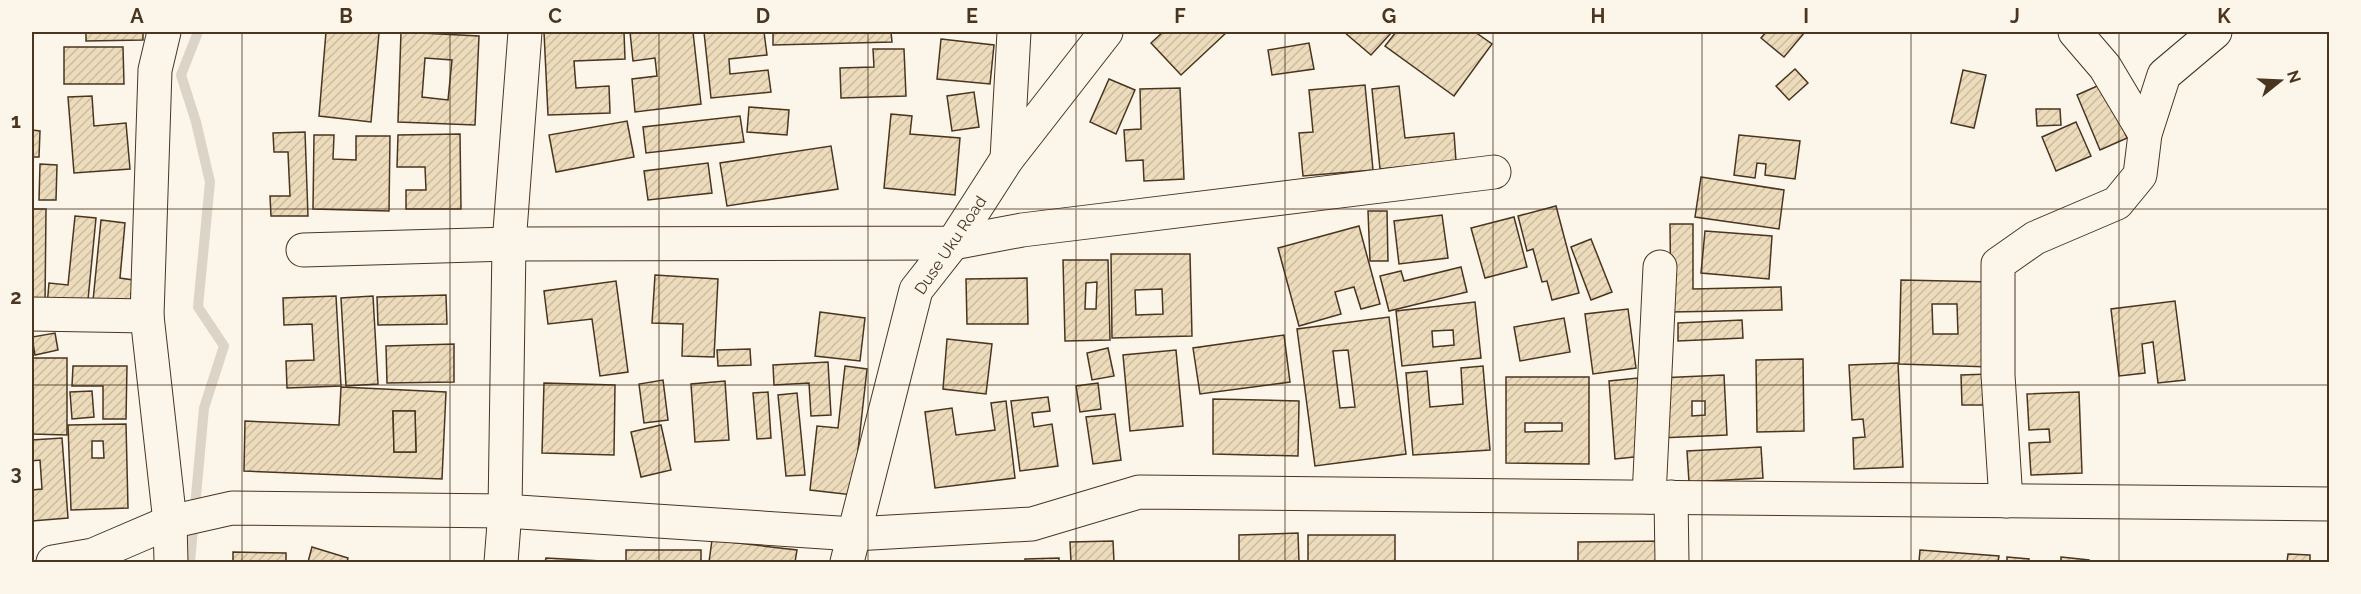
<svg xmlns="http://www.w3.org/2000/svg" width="2361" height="594" viewBox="0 0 2361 594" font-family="Raleway,sans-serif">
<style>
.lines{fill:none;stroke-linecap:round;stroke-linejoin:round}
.stream{stroke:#dcd4c6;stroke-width:10}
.building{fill:url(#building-hatch);stroke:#4a3520;stroke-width:1.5;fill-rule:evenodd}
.minor-casing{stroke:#4a3520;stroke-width:35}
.minor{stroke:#fbf6e9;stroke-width:33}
.grid{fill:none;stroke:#4a3520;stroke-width:1.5;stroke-opacity:0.55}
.labels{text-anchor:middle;stroke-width:4.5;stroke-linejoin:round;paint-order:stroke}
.street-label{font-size:16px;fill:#4a3520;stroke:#fbf6e9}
.neatline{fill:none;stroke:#4a3520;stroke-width:2}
.grid-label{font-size:20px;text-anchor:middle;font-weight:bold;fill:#4a3520}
</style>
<defs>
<pattern id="building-hatch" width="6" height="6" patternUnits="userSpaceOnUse" patternTransform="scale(1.5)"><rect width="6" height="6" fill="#ecdcbc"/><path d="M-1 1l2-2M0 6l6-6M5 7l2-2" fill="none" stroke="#ccbda1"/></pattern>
</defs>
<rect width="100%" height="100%" fill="#fbf6e9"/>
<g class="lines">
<path class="stream" d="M 190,562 L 204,408 L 224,346 L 198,307 L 210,182 L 196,122 L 181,75 L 198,32"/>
</g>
<g class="building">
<path d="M 86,32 L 143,32 L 143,40 L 86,41 Z"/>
<path d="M 326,32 L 379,33 L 371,122 L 319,116 Z"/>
<path d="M 401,32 L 479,36 L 475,125 L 398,122 ZM 425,58 L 452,60 L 448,100 L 422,97 Z"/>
<path d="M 544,32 L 624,32 L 625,59 L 574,61 L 576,88 L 609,86 L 610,113 L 548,115 Z"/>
<path d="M 630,32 L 693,32 L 701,104 L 635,112 L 632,79 L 657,76 L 655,58 L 633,61 Z"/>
<path d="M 704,32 L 764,32 L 767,55 L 729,59 L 730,74 L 768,70 L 771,92 L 711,98 Z"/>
<path d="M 773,32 L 891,32 L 892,42 L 773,45 Z"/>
<path d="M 1163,32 L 1227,32 L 1181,75 L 1151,43 Z"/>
<path d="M 1344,32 L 1392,32 L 1371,55 Z"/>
<path d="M 1396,32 L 1475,32 L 1492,44 L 1454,96 L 1385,46 Z"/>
<path d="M 1766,32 L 1805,32 L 1784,57 L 1761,38 Z"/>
<path d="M 941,39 L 994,45 L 990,84 L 937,79 Z"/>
<path d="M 1309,43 L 1314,69 L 1272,75 L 1268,50 Z"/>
<path d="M 64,47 L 123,47 L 124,84 L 64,84 Z"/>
<path d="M 873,49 L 904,49 L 906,96 L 841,98 L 840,68 L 874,67 Z"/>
<path d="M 1795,69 L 1808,83 L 1789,100 L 1776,86 Z"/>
<path d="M 1963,70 L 1986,75 L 1974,128 L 1951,123 Z"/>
<path d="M 1109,79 L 1135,90 L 1116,134 L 1090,122 Z"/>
<path d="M 2104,83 L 2127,138 L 2100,150 L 2077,95 Z"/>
<path d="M 1365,85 L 1373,170 L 1303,176 L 1299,133 L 1313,132 L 1309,90 Z"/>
<path d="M 1399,86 L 1405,138 L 1454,133 L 1456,161 L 1380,169 L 1372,89 Z"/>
<path d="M 1180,88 L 1184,179 L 1144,181 L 1143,160 L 1126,161 L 1124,130 L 1141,129 L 1140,89 Z"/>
<path d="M 974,92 L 979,127 L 952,131 L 947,96 Z"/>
<path d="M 92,96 L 94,126 L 126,123 L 130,169 L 74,173 L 68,97 Z"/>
<path d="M 749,107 L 789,110 L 787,135 L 747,132 Z"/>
<path d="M 2036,109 L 2060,109 L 2061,125 L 2037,126 Z"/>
<path d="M 891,114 L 912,116 L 910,134 L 960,138 L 955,195 L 884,188 Z"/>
<path d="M 740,116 L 744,142 L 646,153 L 643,127 Z"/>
<path d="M 627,121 L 634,157 L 556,172 L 549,135 Z"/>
<path d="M 2076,122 L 2091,156 L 2056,171 L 2042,137 Z"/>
<path d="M 32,130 L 40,131 L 39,157 L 32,157 Z"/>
<path d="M 305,132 L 308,216 L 271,216 L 270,196 L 290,196 L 288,152 L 274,152 L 273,133 Z"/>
<path d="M 460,134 L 461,209 L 406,209 L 406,190 L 426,190 L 425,167 L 397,167 L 398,135 Z"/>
<path d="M 314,135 L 334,135 L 333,159 L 356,160 L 356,136 L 390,136 L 389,211 L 313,209 Z"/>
<path d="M 1739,135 L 1800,141 L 1795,179 L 1765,175 L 1766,164 L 1757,163 L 1755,178 L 1734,175 Z"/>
<path d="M 831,146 L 838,189 L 727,206 L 720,163 Z"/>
<path d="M 708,163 L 712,193 L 648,200 L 644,171 Z"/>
<path d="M 40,164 L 57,165 L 56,200 L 39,200 Z"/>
<path d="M 1701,177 L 1784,190 L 1779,229 L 1695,217 Z"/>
<path d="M 1556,206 L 1579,293 L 1552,300 L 1547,281 L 1542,282 L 1533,249 L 1527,251 L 1518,216 Z"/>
<path d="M 32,209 L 46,209 L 45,305 L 32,305 Z"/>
<path d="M 1368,211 L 1387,211 L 1388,261 L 1370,261 Z"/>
<path d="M 1442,215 L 1448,258 L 1399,264 L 1394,221 Z"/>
<path d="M 75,216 L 96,218 L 87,310 L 47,306 L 49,283 L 68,285 Z"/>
<path d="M 1514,217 L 1527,267 L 1485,278 L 1471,228 Z"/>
<path d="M 101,220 L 125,223 L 120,278 L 133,280 L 129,314 L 92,311 Z"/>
<path d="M 1670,224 L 1693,224 L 1693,289 L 1781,287 L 1782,310 L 1671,312 Z"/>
<path d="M 1359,226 L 1380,304 L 1361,309 L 1354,287 L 1335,292 L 1341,314 L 1299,326 L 1278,248 Z"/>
<path d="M 1705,231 L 1772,236 L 1769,279 L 1701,273 Z"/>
<path d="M 1591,239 L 1612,292 L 1591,300 L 1571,247 Z"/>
<path d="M 1111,254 L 1190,254 L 1192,336 L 1112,338 ZM 1162,289 L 1163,314 L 1136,315 L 1135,290 Z"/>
<path d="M 1063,260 L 1108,260 L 1110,340 L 1065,341 ZM 1097,282 L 1096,309 L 1085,309 L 1086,283 Z"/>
<path d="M 1461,267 L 1467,292 L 1389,311 L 1380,276 L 1401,271 L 1404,281 Z"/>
<path d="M 655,275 L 718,279 L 714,357 L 682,356 L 683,324 L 652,323 Z"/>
<path d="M 1027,278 L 1028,324 L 967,324 L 966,279 Z"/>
<path d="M 1901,280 L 1994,282 L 1991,367 L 1899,364 ZM 1932,304 L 1957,304 L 1958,334 L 1933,334 Z"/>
<path d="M 616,281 L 628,372 L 600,376 L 592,319 L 548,324 L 544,291 Z"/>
<path d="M 446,295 L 447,324 L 378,325 L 377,297 Z"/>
<path d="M 336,296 L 341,386 L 287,388 L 286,361 L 314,360 L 312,324 L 284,325 L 283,298 Z"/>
<path d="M 373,296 L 378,384 L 346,386 L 341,298 Z"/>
<path d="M 2175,301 L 2185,380 L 2158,383 L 2153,342 L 2142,344 L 2145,373 L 2119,376 L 2111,309 Z"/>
<path d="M 1475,302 L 1481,358 L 1402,366 L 1396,311 ZM 1453,330 L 1454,345 L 1433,347 L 1432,331 Z"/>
<path d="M 1628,309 L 1636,368 L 1593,374 L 1585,314 Z"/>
<path d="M 820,312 L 865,318 L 860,361 L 815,356 Z"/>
<path d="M 1389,317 L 1406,454 L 1315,466 L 1297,329 ZM 1348,350 L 1355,407 L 1340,408 L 1333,351 Z"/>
<path d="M 1564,318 L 1570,352 L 1520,361 L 1514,327 Z"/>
<path d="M 1742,320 L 1743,338 L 1678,341 L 1678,323 Z"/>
<path d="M 55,333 L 58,350 L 35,355 L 32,337 Z"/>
<path d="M 1284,335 L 1290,382 L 1200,394 L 1193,348 Z"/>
<path d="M 947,339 L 992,344 L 986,394 L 943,389 Z"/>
<path d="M 454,344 L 454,382 L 387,383 L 386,346 Z"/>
<path d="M 1108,348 L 1114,376 L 1092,380 L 1087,353 Z"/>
<path d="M 750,349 L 751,365 L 718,366 L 717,350 Z"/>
<path d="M 1176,350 L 1183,426 L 1130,431 L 1123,355 Z"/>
<path d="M 32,358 L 67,358 L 67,435 L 32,434 Z"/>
<path d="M 1803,359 L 1804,431 L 1757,432 L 1756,360 Z"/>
<path d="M 828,362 L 831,415 L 811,416 L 809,383 L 774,385 L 773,365 Z"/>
<path d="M 1898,363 L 1903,467 L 1854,469 L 1853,438 L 1865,437 L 1863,419 L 1852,420 L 1849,365 Z"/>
<path d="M 73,366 L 127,366 L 126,419 L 103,419 L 103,386 L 72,386 Z"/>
<path d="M 845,366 L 867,369 L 853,495 L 810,490 L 817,426 L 838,428 Z"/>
<path d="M 1483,366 L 1490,450 L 1413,455 L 1406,373 L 1427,371 L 1430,407 L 1463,404 L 1461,368 Z"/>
<path d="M 1989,374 L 1990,405 L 1962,405 L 1961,375 Z"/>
<path d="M 1724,375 L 1727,435 L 1660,438 L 1658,378 ZM 1692,401 L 1705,401 L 1705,415 L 1692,416 Z"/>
<path d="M 1506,377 L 1589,377 L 1589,464 L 1506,463 ZM 1525,423 L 1562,423 L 1562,431 L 1525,432 Z"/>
<path d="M 1638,378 L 1644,456 L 1615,459 L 1609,381 Z"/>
<path d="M 663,380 L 668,420 L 644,423 L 639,384 Z"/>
<path d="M 725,381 L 729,440 L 695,442 L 691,384 Z"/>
<path d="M 544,383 L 615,385 L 614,455 L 542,453 Z"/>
<path d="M 1098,383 L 1101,409 L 1080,412 L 1076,386 Z"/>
<path d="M 341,387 L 446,392 L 442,479 L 244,471 L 245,421 L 339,425 ZM 393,411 L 415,411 L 416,452 L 394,452 Z"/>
<path d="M 92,391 L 94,417 L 72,419 L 70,392 Z"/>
<path d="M 768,392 L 771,438 L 757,439 L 753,393 Z"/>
<path d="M 2079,392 L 2082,473 L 2031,475 L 2029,443 L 2050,442 L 2049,429 L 2029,430 L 2027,394 Z"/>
<path d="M 797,393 L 805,475 L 786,476 L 778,395 Z"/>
<path d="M 1048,397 L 1050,411 L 1032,413 L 1034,427 L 1052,424 L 1058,466 L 1020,471 L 1011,401 Z"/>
<path d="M 1213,399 L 1299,401 L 1298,456 L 1213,454 Z"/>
<path d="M 1006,401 L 1015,478 L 935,488 L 925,412 L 952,408 L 956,435 L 995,430 L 991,403 Z"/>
<path d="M 393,411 L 415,411 L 416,452 L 394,452 Z"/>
<path d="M 1115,414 L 1121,460 L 1093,464 L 1086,417 Z"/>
<path d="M 126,424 L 128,508 L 71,510 L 68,425 ZM 92,441 L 103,441 L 104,458 L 92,458 Z"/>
<path d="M 661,425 L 671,470 L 641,477 L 631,432 Z"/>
<path d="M 62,438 L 68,518 L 32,521 L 32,490 L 42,489 L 40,460 L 32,461 L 32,440 Z"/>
<path d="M 1761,447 L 1763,478 L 1689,482 L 1687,451 Z"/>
<path d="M 1298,533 L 1299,562 L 1239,562 L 1239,535 Z"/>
<rect x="1308" y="535" width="87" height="27"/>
<path d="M 712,540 L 797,550 L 795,562 L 709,562 Z"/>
<path d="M 1113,541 L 1114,562 L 1071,562 L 1070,542 Z"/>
<path d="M 1666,541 L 1666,562 L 1578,562 L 1578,542 Z"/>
<path d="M 312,547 L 348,558 L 347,562 L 308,562 Z"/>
<rect x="626" y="550" width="75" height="12"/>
<path d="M 1920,550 L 1999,556 L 1998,562 L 1919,562 Z"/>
<path d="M 233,552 L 286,553 L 286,562 L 233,562 Z"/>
<path d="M 2288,554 L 2310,555 L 2310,562 L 2287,562 Z"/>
<path d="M 2007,557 L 2029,559 L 2028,562 L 2007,562 Z"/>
<path d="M 2061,557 L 2089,560 L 2089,562 L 2061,562 Z"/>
<path d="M 546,558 L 621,562 L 545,562 Z"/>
<path d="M 1059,558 L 1059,562 L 1025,562 L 1025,559 Z"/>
</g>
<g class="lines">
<g class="minor-casing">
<g id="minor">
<path d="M 2075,32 L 2105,67 L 2145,134"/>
<path d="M 1007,159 L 1014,32"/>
<path d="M 303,250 L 509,244 L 953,243 L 1022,230 L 1494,172"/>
<path d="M 32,314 L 147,316 L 170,522 L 171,562"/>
<path d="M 147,316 L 155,70 L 164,32"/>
<path d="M 1649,497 L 1660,267"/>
<path d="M 1671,497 L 1672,562"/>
<path d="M 2006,501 L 1998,375 L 1998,264 L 2035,238 L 2117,203 L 2140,175 L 2145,134 L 2164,75 L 2215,32"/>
<path d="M 53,562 L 93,555 L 170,522 L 232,508 L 505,511 L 854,534 L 1032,524 L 1139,492 L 2330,504"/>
<path d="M 501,562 L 505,511 L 509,244 L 525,32"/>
<path d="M 847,562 L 916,290 L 953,243 L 1007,159 L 1106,32"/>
</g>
</g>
<use href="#minor" class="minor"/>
</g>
<path class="grid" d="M 242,32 L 242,562M 450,32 L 450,562M 659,32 L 659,562M 868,32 L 868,562M 1076,32 L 1076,562M 1285,32 L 1285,562M 1493,32 L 1493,562M 1702,32 L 1702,562M 1911,32 L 1911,562M 2119,32 L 2119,562M 32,209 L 2330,209M 32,385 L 2330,385"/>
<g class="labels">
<g class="street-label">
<text transform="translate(950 245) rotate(-56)" y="6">Duse Uku Road</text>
</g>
</g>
<rect width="2361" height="594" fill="none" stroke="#fbf6e9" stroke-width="66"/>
<g transform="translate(2280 81) rotate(72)" stroke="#fbf6e9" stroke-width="4.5" paint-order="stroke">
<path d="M0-4.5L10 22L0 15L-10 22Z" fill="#4a3520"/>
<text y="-9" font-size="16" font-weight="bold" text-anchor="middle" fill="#4a3520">N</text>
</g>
<rect x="33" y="33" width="2295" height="528" class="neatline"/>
<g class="grid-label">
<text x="137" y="23">A</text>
<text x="346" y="23">B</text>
<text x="555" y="23">C</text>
<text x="763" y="23">D</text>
<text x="972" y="23">E</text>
<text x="1180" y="23">F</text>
<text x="1389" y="23">G</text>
<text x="1598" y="23">H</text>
<text x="1806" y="23">I</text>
<text x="2015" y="23">J</text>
<text x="2224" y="23">K</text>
<text x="16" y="128">1</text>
<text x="16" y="304">2</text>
<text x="16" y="480">3</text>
</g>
</svg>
